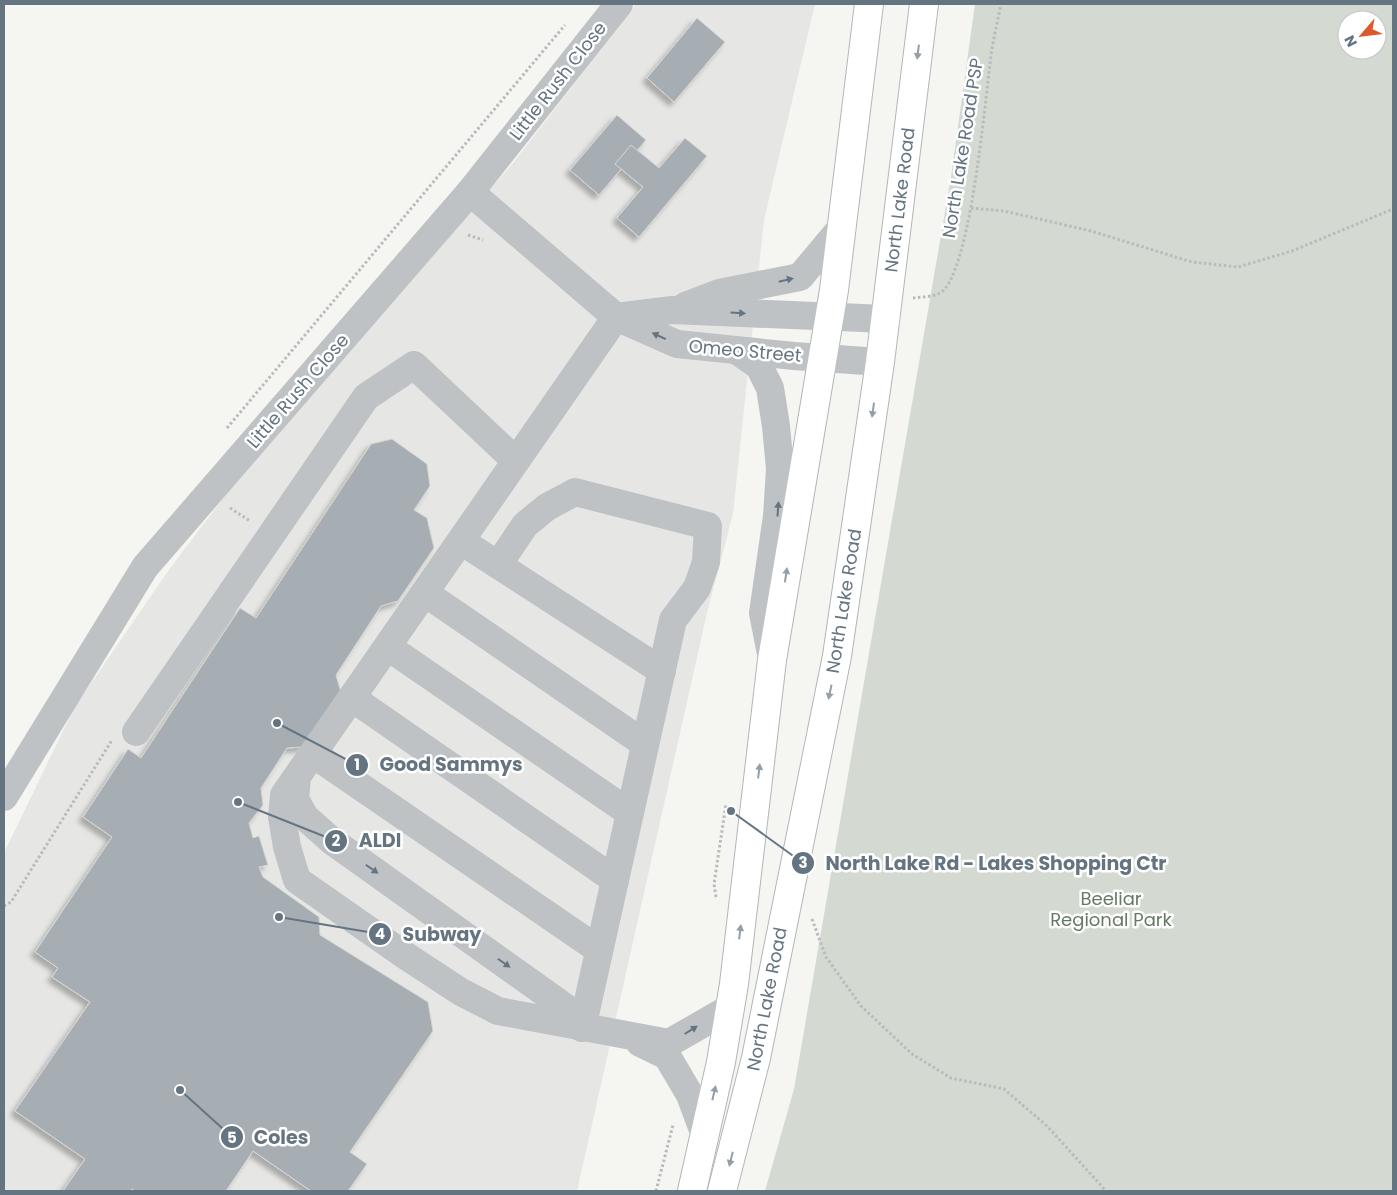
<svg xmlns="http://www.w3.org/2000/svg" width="1397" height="1195" viewBox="0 0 1397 1195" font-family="Poppins,sans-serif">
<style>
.built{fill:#e6e7e5}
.green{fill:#d4dad1;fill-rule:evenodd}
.building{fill:#a7aeb3;stroke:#d6d6d4;filter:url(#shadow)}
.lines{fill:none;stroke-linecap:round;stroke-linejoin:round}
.major-casing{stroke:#b1b6b9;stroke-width:30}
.path{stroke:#b8bbbd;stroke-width:3;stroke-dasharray:2.5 2.5;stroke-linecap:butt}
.minor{stroke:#bec2c5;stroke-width:28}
.major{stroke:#fff;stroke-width:28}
.oneway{fill:#939ea7}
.oneway2{fill:#657481}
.labels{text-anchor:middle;stroke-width:5;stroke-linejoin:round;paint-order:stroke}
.street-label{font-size:18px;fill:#657481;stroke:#fff}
.park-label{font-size:18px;fill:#677964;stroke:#fff}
.leader{fill:none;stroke:#657481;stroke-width:2}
.callout-dot{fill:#657481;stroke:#fff;stroke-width:2}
.mark-label{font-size:15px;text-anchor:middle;font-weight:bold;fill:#fff}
.callout-label{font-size:19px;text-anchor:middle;font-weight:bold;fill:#657481;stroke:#fff;stroke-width:5;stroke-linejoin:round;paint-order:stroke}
</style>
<defs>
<filter id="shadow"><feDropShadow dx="-4.5" dy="4.5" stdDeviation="2.5" flood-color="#0004"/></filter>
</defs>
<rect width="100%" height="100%" fill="#f5f5f1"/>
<path class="built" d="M 636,4 L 815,4 L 764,220 L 733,514 L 707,613 L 577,1191 L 4,1191 L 4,853 L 74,708 L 168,571 L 262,447 L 513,163 Z"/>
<path class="green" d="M 975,4 L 1393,4 L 1393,1191 L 765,1191 L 794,1089 L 951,177 ZM 1347,20 L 1377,20 L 1377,50 L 1347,50 Z"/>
<g class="building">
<path d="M 697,18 L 725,42 L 674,102 L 647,78 Z"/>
<path d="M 617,115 L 646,140 L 599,195 L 570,170 Z"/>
<path d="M 685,138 L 707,156 L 639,237 L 617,218 L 643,187 L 615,164 L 631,145 L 659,168 Z"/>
<path d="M 392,439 L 427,464 L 430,486 L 414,510 L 427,518 L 434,548 L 398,601 L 381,606 L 336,675 L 341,692 L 302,747 L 287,748 L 261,788 L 263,805 L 249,823 L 253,838 L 259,836 L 268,865 L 259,867 L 263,877 L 319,917 L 320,935 L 428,1002 L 433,1031 L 350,1152 L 367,1164 L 348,1191 L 311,1191 L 253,1151 L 226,1191 L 135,1191 L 132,1189 L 131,1191 L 63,1191 L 85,1159 L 15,1111 L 90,1002 L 52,977 L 58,968 L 35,952 L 112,837 L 83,817 L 128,749 L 141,758 L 240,608 L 256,618 L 371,444 Z"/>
</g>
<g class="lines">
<g class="major-casing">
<g id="major">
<path d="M 692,1191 L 721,1062 L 734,984 L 772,660 L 834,290 L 869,4"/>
<path d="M 722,1191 L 756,1058 L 837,656 L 880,362 L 924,4"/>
</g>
</g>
<g class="path">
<path d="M 971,208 L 1004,211 L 1091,231 L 1192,262 L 1238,267 L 1292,251 L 1393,209"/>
<path d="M 468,235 L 483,240"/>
<path d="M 913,298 C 921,297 933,297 940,293 C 970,276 985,102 990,64 C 992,44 997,24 1001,4"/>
<path d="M 227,428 L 565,25"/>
<path d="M 230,508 L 250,521"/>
<path d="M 716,897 L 714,884 L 726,804"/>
<path d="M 4,906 L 11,902 L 112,740"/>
<path d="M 812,919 L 826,957 L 861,1006 L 912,1054 L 951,1078 L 1004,1089 L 1048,1127 L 1106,1191"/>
<path d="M 656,1191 L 673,1125"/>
</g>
<g class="minor">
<path d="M 470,192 L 616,317 L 677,344 L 794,356 L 880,362"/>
<path d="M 685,306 L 719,293 L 800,277 L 842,227"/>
<path d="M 616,317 L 284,795 L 282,817 L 287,847 L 297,880 L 406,956 L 461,992 L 498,1011 L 669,1043 L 730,1008"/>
<path d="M 616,317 L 672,310 L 886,319"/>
<path d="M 736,350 L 759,366 L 770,388 L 776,426 L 780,469 L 777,516 L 763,613 L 772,659"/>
<path d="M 461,541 L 662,671"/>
<path d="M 498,565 L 525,525 L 547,507 L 575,492 L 708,526 L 706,562 L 697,588 L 673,620 L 582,1028"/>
<path d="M 425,593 L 645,744"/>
<path d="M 388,647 L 630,813"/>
<path d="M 352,698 L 615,880"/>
<path d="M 136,732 L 366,397 L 414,365 L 516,461"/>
<path d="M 313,754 L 599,950"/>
<path d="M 297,777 L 295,799 L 305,817 L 332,841 L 583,1020"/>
<path d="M 4,797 L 145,567 L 470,192 L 619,4"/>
<path d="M 640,1043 L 667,1056 L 690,1095 L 705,1135"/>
</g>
<use href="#major" class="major"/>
</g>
<defs><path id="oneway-solid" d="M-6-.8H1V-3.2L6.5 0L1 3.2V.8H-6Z" transform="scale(1.25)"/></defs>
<g class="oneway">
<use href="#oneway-solid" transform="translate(918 52) rotate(97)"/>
<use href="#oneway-solid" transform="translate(873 410) rotate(98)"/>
<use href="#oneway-solid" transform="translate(786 575) rotate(-81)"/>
<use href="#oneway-solid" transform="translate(830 692) rotate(102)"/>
<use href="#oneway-solid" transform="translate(759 771) rotate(-83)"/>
<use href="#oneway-solid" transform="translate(740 932) rotate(-83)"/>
<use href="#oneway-solid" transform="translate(714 1093) rotate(-77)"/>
<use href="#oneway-solid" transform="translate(731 1159) rotate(104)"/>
</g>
<g class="oneway2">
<use href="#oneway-solid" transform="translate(786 280) rotate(-13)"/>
<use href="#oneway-solid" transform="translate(738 313) rotate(3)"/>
<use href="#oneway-solid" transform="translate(659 336) rotate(-155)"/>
<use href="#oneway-solid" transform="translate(778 509) rotate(-86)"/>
<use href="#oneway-solid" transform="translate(372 869) rotate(35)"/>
<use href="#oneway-solid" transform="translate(504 963) rotate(35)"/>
<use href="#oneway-solid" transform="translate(691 1030) rotate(-32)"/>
</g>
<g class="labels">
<g class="street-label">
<text transform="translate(558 81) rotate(-52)" y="6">Little Rush Close</text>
<text transform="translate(963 148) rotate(-81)" y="6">North Lake Road PSP</text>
<text transform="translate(900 200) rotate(-83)" y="6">North Lake Road</text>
<text transform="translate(745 351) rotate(5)" y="6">Omeo Street</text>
<text transform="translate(298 391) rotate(-49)" y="6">Little Rush Close</text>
<text transform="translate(844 601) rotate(-81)" y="6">North Lake Road</text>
<text transform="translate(767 999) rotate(-79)" y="6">North Lake Road</text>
</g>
<g class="park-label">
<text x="1111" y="905">Beeliar<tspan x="1111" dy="21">Regional Park</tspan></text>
</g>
</g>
<path class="leader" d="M277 723L357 765M238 802L336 841M731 811L803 863M279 917L380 934M180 1090L232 1137"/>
<g class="callout-dot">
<circle cx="277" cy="723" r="5"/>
<circle cx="238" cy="802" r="5"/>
<circle cx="731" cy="811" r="5"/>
<circle cx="279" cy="917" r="5"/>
<circle cx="180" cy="1090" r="5"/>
<circle cx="357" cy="765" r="12"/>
<circle cx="336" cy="841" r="12"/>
<circle cx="803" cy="863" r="12"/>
<circle cx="380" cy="934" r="12"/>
<circle cx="232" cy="1137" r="12"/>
</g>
<g class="mark-label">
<text x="357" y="770">1</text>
<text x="336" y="846">2</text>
<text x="803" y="868">3</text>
<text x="380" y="939">4</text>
<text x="232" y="1143">5</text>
</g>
<g class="callout-label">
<text x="451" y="771">Good Sammys</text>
<text x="380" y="847">ALDI</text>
<text x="996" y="870">North Lake Rd - Lakes Shopping Ctr</text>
<text x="442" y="941">Subway</text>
<text x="281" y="1144">Coles</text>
</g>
<rect width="1397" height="1195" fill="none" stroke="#657481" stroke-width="10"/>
<g transform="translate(1362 35) rotate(242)"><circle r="24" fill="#ffffff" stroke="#c1c7cd"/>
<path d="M0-4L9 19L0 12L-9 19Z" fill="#dc592b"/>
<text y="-8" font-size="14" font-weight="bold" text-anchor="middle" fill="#657481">N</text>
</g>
</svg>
